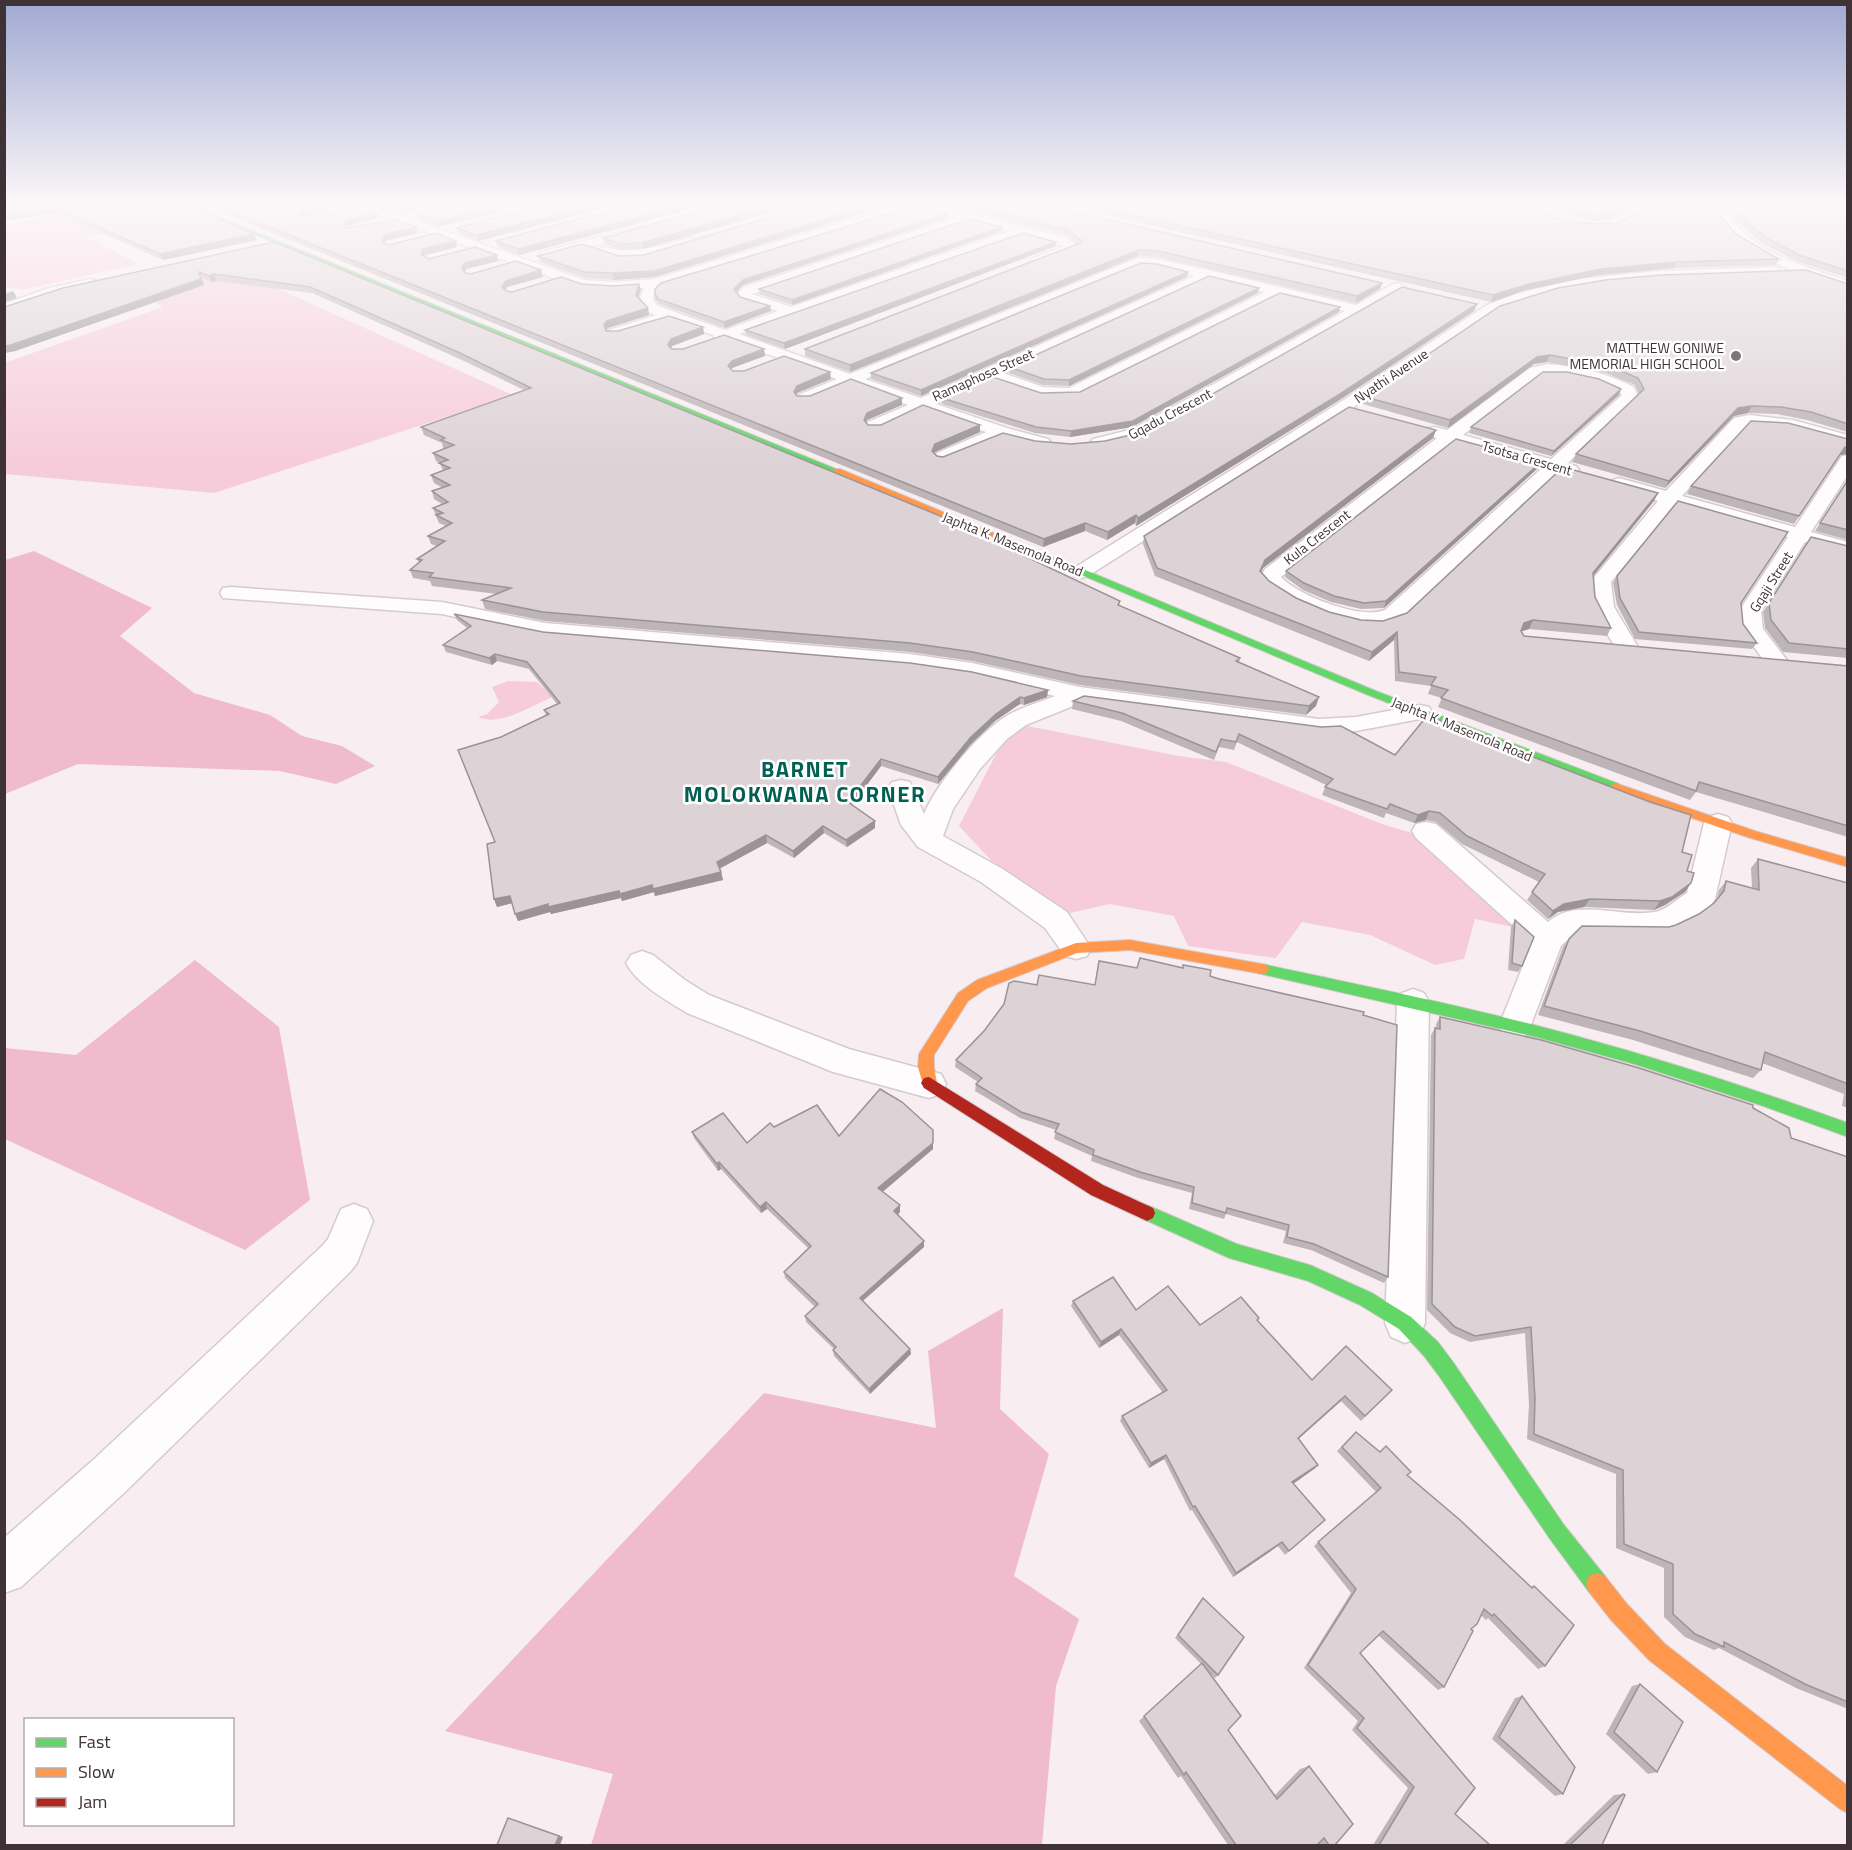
<svg xmlns="http://www.w3.org/2000/svg" width="1852" height="1850" viewBox="0 0 1852 1850" font-family="'Titillium Web',sans-serif">
<style>
.green{fill:#f6ccda}
.forest{fill:#efbbcd}
.lines{fill:none;stroke-linecap:round;stroke-linejoin:round}
.street-casing{stroke:#d5cbce;stroke-width:3}
.fast-casing{stroke:#d5cbce;stroke-width:2}
.slow-casing{stroke:#d5cbce;stroke-width:2}
.jam-casing{stroke:#d5cbce;stroke-width:2}
.street{fill:#fefcfd;fill-rule:evenodd}
.fast{fill:#63d668;fill-rule:evenodd}
.slow{fill:#ff974d;fill-rule:evenodd}
.jam{fill:#b3261e;fill-rule:evenodd}
.wall{fill:#beb5b8}
.shaded-wall{fill:#9b9396}
.building{fill:#ddd2d6;stroke:#9b9396;stroke-width:1.5}
.poi-dot{fill:#807477;stroke:#fff;stroke-width:2}
.labels{text-anchor:middle;stroke-width:5;stroke-linejoin:round;paint-order:stroke}
.far-poi-label{font-size:14px;fill:#3f3236;stroke:#fff;text-anchor:end}
.far-street-label{font-size:14px;fill:#3f3236;stroke:#fff}
.district-label{font-size:22px;font-weight:bold;letter-spacing:1.5px;fill:#026052;stroke:#fff}
</style>
<rect width="100%" height="100%" fill="#f8eef1"/>
<g class="green">
<path d="M 99,207 L 140,226 L 87,237 L 139,264 L 22,290 L 5,286 L 5,225 Z"/>
<path d="M 217,261 L 513,395 L 214,493 L 5,474 L 4,363 L 163,307 L 138,292 Z"/>
<path d="M 508,681 L 537,682 L 552,697 C 531,706 500,727 478,717 L 487,714 L 499,702 L 492,687 Z"/>
<path d="M 1012,723 L 1179,756 L 1226,762 L 1382,824 L 1422,836 L 1522,929 L 1475,919 L 1464,959 L 1435,965 L 1370,935 L 1302,922 L 1276,958 L 1188,946 L 1174,916 L 1110,904 L 1066,914 L 1004,874 L 959,826 Z"/>
</g>
<g class="forest">
<path d="M 34,551 L 152,608 L 120,636 L 194,693 L 270,715 L 302,736 L 342,746 L 375,766 L 336,784 L 280,771 L 78,764 L 5,794 L 5,560 Z"/>
<path d="M 195,960 L 279,1027 L 310,1200 L 245,1250 L 5,1139 L 5,1048 L 76,1055 Z"/>
<path d="M 1003,1308 L 1000,1409 L 1049,1454 L 1014,1576 L 1079,1619 L 1056,1686 L 1042,1845 L 591,1845 L 613,1774 L 445,1731 L 764,1393 L 936,1428 L 928,1351 Z"/>
</g>
<g class="lines">
<g class="street-casing">
<g id="street">
<path d="M 353,205 L 370,205 L 585,280 L 614,282 L 655,279 L 900,205 L 932,205 L 1067,238 L 1079,247 L 1037,265 L 1033,264 L 1031,261 L 1033,258 L 1064,246 L 1023,235 L 739,334 L 850,374 L 1138,258 L 1157,259 L 1208,270 L 1356,305 L 1393,284 L 1398,283 L 1405,287 L 1145,437 L 1099,448 L 1093,447 L 1090,443 L 1093,439 L 1133,429 L 1345,311 L 1279,296 L 1072,398 L 1041,397 L 990,379 L 936,404 L 1007,428 L 1048,439 L 1051,443 L 1048,447 L 1042,448 L 1002,438 L 943,462 L 937,461 L 934,457 L 937,453 L 986,432 L 923,410 L 880,430 L 868,430 L 866,426 L 868,422 L 908,405 L 851,384 L 810,401 L 798,401 L 796,398 L 798,395 L 837,379 L 725,339 L 715,339 L 713,335 L 670,320 L 619,336 L 609,336 L 607,333 L 609,330 L 656,315 L 648,312 L 639,300 L 644,288 L 614,290 L 578,287 ZM 915,208 L 956,218 L 744,287 L 737,294 L 741,300 L 778,311 L 725,330 L 658,306 L 653,300 L 654,293 L 661,286 ZM 969,221 L 1010,231 L 791,307 L 752,294 ZM 1140,266 L 1157,267 L 1194,276 L 921,398 L 865,379 ZM 1208,279 L 1265,292 L 1069,388 L 1043,387 L 1003,373 Z"/>
<path d="M 1544,205 L 1558,205 L 1548,213 C 1563,219 1593,228 1609,221 C 1626,215 1629,205 1648,205 C 1639,214 1625,225 1612,228 C 1597,232 1544,226 1535,212 Z"/>
<path d="M 1714,205 L 1725,205 C 1742,250 1806,267 1848,281 L 1848,290 C 1803,278 1730,251 1714,205 Z"/>
<path d="M 643,226 L 647,227 L 647,231 L 545,259 L 539,255 L 541,252 Z"/>
<path d="M 690,238 L 694,239 L 694,245 C 661,254 633,262 599,254 L 597,251 L 603,247 C 635,255 660,246 690,238 Z"/>
<path d="M 1773,267 L 1778,268 L 1779,271 L 1778,274 L 1658,279 L 1578,287 L 1529,299 L 1497,311 L 1351,409 L 1088,576 L 1081,578 L 1074,576 L 1071,572 L 1074,568 L 1339,403 L 1487,305 L 1519,293 L 1578,279 L 1658,271 Z"/>
<path d="M 90,279 L 95,280 L 97,283 L 95,286 L 55,295 L 4,313 L 4,304 L 46,289 Z"/>
<path d="M 1547,364 C 1577,366 1607,373 1634,387 L 1638,396 L 1567,464 L 1576,466 L 1579,470 L 1576,474 L 1570,475 L 1558,472 L 1403,619 C 1393,623 1382,628 1372,627 C 1341,627 1277,603 1260,578 L 1265,569 L 1437,438 L 1429,436 L 1426,432 L 1429,428 L 1435,427 L 1447,430 L 1530,368 ZM 1556,374 C 1575,376 1609,380 1622,395 L 1551,459 L 1463,435 L 1540,375 ZM 1453,442 L 1542,468 L 1385,610 C 1361,620 1299,596 1281,577 Z"/>
<path d="M 1749,415 L 1793,420 L 1844,434 L 1848,435 L 1848,446 C 1815,438 1780,421 1746,426 L 1682,496 L 1795,527 L 1842,456 L 1848,455 L 1848,475 L 1811,532 L 1848,542 L 1848,554 L 1805,542 L 1761,611 L 1763,629 L 1787,660 L 1783,665 L 1775,667 L 1767,665 L 1741,629 L 1739,611 L 1788,537 L 1674,505 L 1611,582 L 1614,607 L 1638,647 L 1635,652 L 1627,654 L 1619,652 C 1605,631 1587,607 1591,581 L 1658,501 L 1613,488 L 1610,484 L 1613,480 L 1619,478 L 1666,491 L 1734,418 Z"/>
<path d="M 231,587 L 442,602 L 545,623 L 910,654 L 972,663 L 1080,687 L 1319,719 L 1356,717 L 1420,705 L 1429,707 L 1432,712 L 1429,717 L 1420,719 L 1356,731 L 1319,733 L 1083,702 L 1026,725 L 1007,739 L 980,769 L 953,809 L 943,836 L 1001,868 L 1067,912 L 1091,948 L 1087,956 L 1076,959 L 1065,956 L 1045,928 L 981,882 L 918,847 L 901,825 L 888,788 L 892,782 L 901,780 L 910,782 L 924,814 C 936,784 980,731 1008,715 C 1022,707 1040,702 1055,696 L 972,677 L 910,668 L 545,637 L 442,614 L 223,598 L 220,593 L 223,588 Z"/>
<path d="M 1718,814 L 1728,817 L 1732,823 L 1715,899 C 1706,915 1679,929 1662,934 L 1575,933 L 1561,946 L 1527,1035 L 1515,1039 L 1503,1035 L 1499,1026 L 1532,943 L 1416,838 L 1412,831 L 1416,824 L 1426,822 L 1436,824 L 1548,922 C 1575,897 1621,918 1654,912 C 1665,911 1677,899 1687,893 L 1704,823 L 1708,817 Z"/>
<path d="M 642,951 L 653,955 L 685,980 L 709,995 L 849,1049 L 941,1074 L 946,1084 L 941,1094 L 929,1098 L 833,1072 L 687,1013 C 666,1000 638,985 626,963 L 631,955 Z"/>
<path d="M 1413,989 L 1424,993 L 1429,1002 L 1425,1323 L 1419,1337 L 1405,1343 L 1391,1337 L 1385,1323 L 1397,1002 L 1402,993 Z"/>
<path d="M 354,1204 L 367,1209 L 373,1221 L 357,1263 L 350,1272 L 124,1493 L 21,1587 L 4,1593 L 4,1538 L 92,1461 L 322,1246 L 328,1239 L 341,1209 Z"/>
</g>
</g>
<g class="fast-casing">
<g id="fast">
<path d="M 183,205 L 190,205 L 841,471 L 834,473 Z"/>
<path d="M 1072,567 L 1078,567 L 1376,691 L 1619,784 L 1621,787 L 1619,790 L 1611,790 L 1368,695 L 1072,571 Z"/>
<path d="M 1262,964 C 1354,984 1447,1002 1538,1026 C 1643,1053 1746,1086 1848,1123 L 1848,1137 L 1763,1106 L 1634,1064 L 1536,1037 L 1257,973 L 1255,969 L 1257,965 Z"/>
<path d="M 1147,1205 L 1237,1244 L 1310,1265 L 1372,1293 L 1411,1317 L 1438,1342 L 1453,1362 L 1564,1525 L 1605,1576 L 1608,1584 L 1605,1592 L 1597,1595 L 1589,1592 L 1550,1539 L 1439,1376 L 1424,1356 L 1399,1329 L 1360,1305 L 1308,1281 L 1229,1258 L 1141,1218 L 1139,1213 L 1141,1208 Z"/>
</g>
</g>
<g class="slow-casing">
<g id="slow">
<path d="M 834,469 L 840,469 L 1080,569 L 1072,571 L 834,473 Z"/>
<path d="M 1615,783 L 1755,831 L 1848,858 L 1848,867 L 1747,837 L 1611,790 L 1609,787 Z"/>
<path d="M 1130,940 L 1262,964 L 1267,965 L 1269,969 L 1267,973 L 1262,974 L 1130,950 L 1077,953 L 987,988 L 968,1001 L 934,1055 L 934,1067 L 937,1083 L 934,1088 L 929,1089 L 924,1088 L 918,1067 L 919,1054 L 958,993 L 977,980 L 1076,943 Z"/>
<path d="M 1597,1573 L 1605,1576 L 1627,1604 L 1665,1644 L 1848,1786 L 1848,1813 L 1840,1809 L 1649,1660 L 1611,1620 L 1589,1592 L 1586,1584 L 1589,1576 Z"/>
</g>
</g>
<g class="jam-casing">
<path id="jam" d="M 929,1077 L 1103,1185 L 1153,1208 L 1155,1213 L 1153,1218 L 1147,1221 L 1091,1195 L 924,1088 L 921,1083 L 924,1078 Z"/>
</g>
<use href="#street" class="street"/>
<use href="#fast" class="fast"/>
<use href="#slow" class="slow"/>
<use href="#jam" class="jam"/>
</g>
<g class="wall">
<path d="M 187,205 L 254,234 L 257,240 L 163,260 L 56,213 L 4,221 L 4,208 Z"/>
<path d="M 204,205 L 344,205 L 304,217 L 308,218 L 378,218 L 347,226 L 347,227 L 416,227 L 418,233 L 385,241 L 385,244 L 389,245 L 457,247 L 425,255 L 425,256 L 429,259 L 498,261 L 466,269 L 465,273 L 543,277 L 507,287 L 506,290 L 512,292 L 582,284 L 641,290 L 638,298 L 648,308 L 649,315 L 608,328 L 606,331 L 618,331 L 703,327 L 704,334 L 672,346 L 671,348 L 672,349 L 765,356 L 732,368 L 731,370 L 733,371 L 831,379 L 797,393 L 796,395 L 797,396 L 902,405 L 867,420 L 866,423 L 868,425 L 980,432 L 935,452 L 934,453 L 937,456 L 943,457 L 1035,441 L 1071,444 L 1105,441 L 1147,431 L 1477,304 L 1474,311 L 1338,401 L 1136,526 L 1135,523 L 1107,540 L 1085,531 L 1043,547 Z"/>
<path d="M 377,205 L 435,205 L 400,214 Z"/>
<path d="M 452,205 L 439,227 L 419,220 L 417,214 Z"/>
<path d="M 542,205 L 616,205 L 478,241 L 459,234 L 457,228 Z"/>
<path d="M 631,205 L 706,205 L 519,255 L 498,247 L 496,241 Z"/>
<path d="M 721,205 L 795,205 L 643,249 L 622,250 L 604,244 L 603,238 Z"/>
<path d="M 943,205 L 1044,205 L 1382,283 L 1380,289 L 1356,303 L 1157,257 L 1138,256 L 850,372 L 805,356 L 805,349 L 1078,244 L 1068,236 Z"/>
<path d="M 1061,205 L 1540,205 L 1537,208 L 1550,217 L 1573,223 L 1615,224 L 1722,218 L 1737,235 L 1779,259 L 1776,265 L 1674,268 L 1599,275 L 1526,290 L 1491,302 Z"/>
<path d="M 1556,205 L 1608,219 L 1595,221 L 1552,212 L 1555,207 Z"/>
<path d="M 1727,205 L 1848,205 L 1848,278 L 1796,261 L 1762,243 L 1735,219 Z"/>
<path d="M 948,214 L 948,218 L 743,285 L 736,292 L 740,297 L 771,311 L 725,328 L 659,304 L 655,299 L 655,294 Z"/>
<path d="M 1002,231 L 792,305 L 759,294 L 759,289 Z"/>
<path d="M 274,242 L 1018,548 L 1018,553 L 1120,601 L 1119,605 L 1240,658 L 1239,662 L 1316,706 L 1306,715 L 1080,685 L 972,661 L 910,652 L 545,621 L 485,609 L 482,600 L 497,594 L 432,586 L 430,581 L 413,578 L 410,570 L 419,563 L 417,559 L 437,546 L 431,544 L 428,536 L 446,526 L 439,523 L 436,516 L 433,508 L 442,504 L 434,499 L 432,491 L 443,488 L 434,483 L 431,475 L 443,471 L 440,463 L 436,461 L 433,453 L 445,449 L 443,448 L 442,443 L 424,435 L 421,427 L 524,390 L 462,360 L 312,293 L 217,281 L 212,282 L 202,278 L 204,285 L 15,351 L 4,353 L 4,307 Z"/>
<path d="M 1056,242 L 1056,246 L 785,349 L 746,335 L 745,330 Z"/>
<path d="M 644,255 L 655,277 L 614,280 L 585,278 L 540,262 L 538,256 Z"/>
<path d="M 1188,272 L 1187,277 L 921,396 L 871,379 L 871,373 Z"/>
<path d="M 1848,284 L 1848,432 L 1807,420 L 1777,414 L 1748,413 L 1734,416 L 1665,488 L 1572,462 L 1576,454 L 1639,394 L 1635,385 L 1606,373 L 1547,362 L 1534,364 L 1448,428 L 1363,404 L 1365,397 Z"/>
<path d="M 1258,293 L 1069,386 L 1043,385 L 1009,373 L 1009,367 Z"/>
<path d="M 1339,312 L 1132,427 L 1070,437 L 1035,433 L 942,404 L 942,398 L 1080,392 Z"/>
<path d="M 1619,395 L 1551,456 L 1469,433 L 1471,427 Z"/>
<path d="M 1436,430 L 1433,438 L 1263,568 L 1261,572 L 1269,581 L 1296,598 L 1329,612 L 1361,620 L 1383,621 L 1407,613 L 1654,501 L 1593,576 L 1595,597 L 1611,628 L 1607,636 L 1529,629 L 1521,631 L 1524,636 L 1848,666 L 1848,837 L 1696,792 L 1690,800 L 1438,707 L 1442,698 L 1428,694 L 1431,686 L 1395,681 L 1394,640 L 1369,661 L 1155,576 L 1143,544 L 1144,536 Z"/>
<path d="M 1848,439 L 1848,454 L 1840,455 L 1794,524 L 1687,494 L 1691,486 Z"/>
<path d="M 1541,462 L 1538,468 L 1384,608 L 1361,609 L 1331,602 L 1303,590 L 1285,577 L 1286,571 Z"/>
<path d="M 1848,480 L 1848,540 L 1815,531 Z"/>
<path d="M 1811,537 L 1848,546 L 1848,658 L 1783,652 L 1765,628 L 1763,612 Z"/>
<path d="M 1617,576 L 1741,604 L 1743,624 L 1757,643 L 1752,649 L 1635,639 L 1617,605 L 1613,583 Z"/>
<path d="M 454,614 L 543,632 L 1048,690 L 1047,697 L 1024,705 L 1020,704 L 995,721 L 971,744 L 938,784 L 881,766 L 852,805 L 875,821 L 875,828 L 847,847 L 824,833 L 794,858 L 767,843 L 720,868 L 723,880 L 655,896 L 654,892 L 622,901 L 621,898 L 551,914 L 550,912 L 518,921 L 512,903 L 497,907 L 494,899 L 495,842 L 501,737 L 546,716 L 544,710 L 557,704 L 529,669 L 497,661 L 492,665 L 446,652 L 443,645 L 467,628 L 457,620 Z"/>
<path d="M 1073,701 L 1395,755 L 1682,852 L 1691,883 L 1685,892 L 1665,905 L 1654,910 L 1584,907 L 1558,912 L 1548,919 L 1527,900 L 1539,882 L 1462,844 L 1436,822 L 1426,820 L 1414,823 L 1386,813 L 1384,818 L 1322,795 L 1326,785 L 1237,742 L 1234,750 L 1219,747 L 1214,760 L 1121,721 L 1072,709 Z"/>
<path d="M 1758,859 L 1848,883 L 1848,1108 L 1842,1106 L 1844,1094 L 1762,1063 L 1761,1070 L 1753,1078 L 1633,1040 L 1538,1015 L 1563,947 L 1569,939 L 1669,927 L 1676,925 L 1699,914 L 1714,903 L 1717,899 L 1719,890 L 1726,881 L 1752,888 L 1751,868 Z"/>
<path d="M 1515,920 L 1522,966 L 1518,972 L 1508,970 L 1511,927 Z"/>
<path d="M 1137,968 L 1210,976 L 1363,1015 L 1388,1277 L 1384,1283 L 1311,1250 L 1283,1243 L 1286,1231 L 1226,1214 L 1224,1219 L 1193,1210 L 1189,1209 L 1192,1193 L 1138,1178 L 1091,1161 L 1092,1156 L 1054,1139 L 1056,1130 L 1020,1118 L 975,1091 L 976,1084 L 978,1082 L 955,1067 L 956,1060 L 1037,985 L 1095,985 Z"/>
<path d="M 1440,1017 L 1753,1108 L 1791,1138 L 1848,1157 L 1848,1709 L 1796,1688 L 1719,1648 L 1714,1650 L 1685,1637 L 1664,1617 L 1664,1568 L 1616,1548 L 1616,1474 L 1527,1439 L 1529,1405 L 1525,1333 L 1470,1342 L 1450,1333 L 1427,1310 L 1431,1035 L 1435,1028 L 1436,1028 L 1436,1024 Z"/>
<path d="M 774,1127 L 933,1149 L 882,1192 L 900,1205 L 900,1212 L 897,1215 L 924,1247 L 863,1301 L 910,1349 L 911,1354 L 870,1394 L 834,1356 L 833,1350 L 834,1349 L 806,1322 L 805,1316 L 815,1307 L 785,1278 L 784,1272 L 808,1248 L 767,1209 L 761,1213 L 721,1169 L 718,1171 L 694,1138 L 692,1132 L 747,1143 Z"/>
<path d="M 1073,1301 L 1136,1310 L 1200,1325 L 1259,1318 L 1258,1321 L 1312,1380 L 1392,1390 L 1361,1421 L 1341,1401 L 1298,1439 L 1318,1465 L 1314,1469 L 1293,1483 L 1325,1520 L 1285,1555 L 1278,1546 L 1233,1577 L 1192,1510 L 1190,1511 L 1164,1459 L 1149,1468 L 1120,1421 L 1122,1416 L 1163,1393 L 1119,1335 L 1099,1348 L 1071,1306 Z"/>
<path d="M 1356,1432 L 1407,1475 L 1531,1587 L 1534,1586 L 1545,1666 L 1538,1669 L 1488,1618 L 1486,1620 L 1481,1615 L 1471,1629 L 1444,1687 L 1438,1690 L 1378,1635 L 1360,1653 L 1455,1814 L 1490,1845 L 1373,1845 L 1408,1788 L 1352,1730 L 1358,1721 L 1304,1668 L 1351,1593 L 1314,1546 L 1376,1492 L 1337,1451 Z"/>
<path d="M 1203,1598 L 1218,1675 L 1215,1678 L 1208,1671 L 1228,1730 L 1274,1796 L 1300,1769 L 1309,1766 L 1335,1845 L 1319,1845 L 1318,1844 L 1317,1845 L 1228,1845 L 1181,1776 L 1178,1778 L 1139,1721 L 1201,1664 L 1175,1638 Z"/>
<path d="M 1640,1684 L 1657,1772 L 1648,1774 L 1606,1734 L 1632,1686 Z"/>
<path d="M 1522,1696 L 1563,1794 L 1555,1796 L 1492,1739 L 1515,1698 Z"/>
<path d="M 1623,1794 L 1602,1845 L 1563,1845 L 1614,1795 Z"/>
</g>
<g class="shaded-wall">
<path d="M 323,205 L 344,205 L 302,217 L 303,221 L 300,212 Z"/>
<path d="M 410,205 L 435,205 L 400,214 L 398,208 Z"/>
<path d="M 501,205 L 525,205 L 439,227 L 437,221 Z"/>
<path d="M 593,205 L 616,205 L 478,241 L 477,235 Z"/>
<path d="M 684,205 L 706,205 L 519,255 L 518,249 Z"/>
<path d="M 774,205 L 795,205 L 643,249 L 642,243 Z"/>
<path d="M 873,205 L 891,205 L 655,277 L 614,280 L 613,273 Z"/>
<path d="M 1626,205 L 1634,205 L 1608,219 L 1595,221 L 1597,216 Z"/>
<path d="M 54,208 L 56,213 L 4,221 L 4,215 Z"/>
<path d="M 377,213 L 378,218 L 347,226 L 347,234 L 345,228 L 346,220 Z"/>
<path d="M 948,214 L 948,218 L 743,285 L 735,294 L 734,289 L 743,280 Z"/>
<path d="M 416,227 L 418,233 L 385,241 L 385,249 L 383,243 L 383,235 Z"/>
<path d="M 1002,227 L 1002,231 L 792,305 L 792,300 Z"/>
<path d="M 254,234 L 257,240 L 163,260 L 160,254 Z"/>
<path d="M 456,241 L 457,247 L 425,255 L 423,260 L 421,254 L 423,249 Z"/>
<path d="M 1056,242 L 1056,246 L 785,349 L 784,343 Z"/>
<path d="M 1139,250 L 1138,256 L 850,372 L 850,365 Z"/>
<path d="M 497,255 L 498,261 L 466,269 L 464,275 L 462,268 L 465,263 Z"/>
<path d="M 1676,262 L 1674,268 L 1599,275 L 1526,290 L 1491,302 L 1493,295 L 1529,284 L 1602,269 Z"/>
<path d="M 541,270 L 543,277 L 507,287 L 504,293 L 502,287 L 506,281 Z"/>
<path d="M 199,272 L 204,285 L 15,351 L 4,353 L 4,346 Z"/>
<path d="M 1188,272 L 1187,277 L 921,396 L 921,390 Z"/>
<path d="M 214,274 L 217,281 L 212,282 L 209,276 Z"/>
<path d="M 1382,283 L 1380,289 L 1356,303 L 1357,296 Z"/>
<path d="M 639,284 L 641,290 L 637,301 L 636,295 Z"/>
<path d="M 1259,288 L 1258,293 L 1069,386 L 1069,380 Z"/>
<path d="M 13,291 L 17,298 L 4,302 L 4,294 Z"/>
<path d="M 1477,304 L 1474,311 L 1338,401 L 1136,526 L 1138,518 Z"/>
<path d="M 770,306 L 771,311 L 725,328 L 724,322 Z"/>
<path d="M 1340,307 L 1339,312 L 1132,427 L 1070,437 L 1071,431 Z"/>
<path d="M 648,308 L 649,315 L 608,328 L 605,332 L 604,325 L 607,321 Z"/>
<path d="M 703,327 L 704,334 L 672,346 L 669,352 L 668,345 L 671,339 Z"/>
<path d="M 764,349 L 765,356 L 732,368 L 729,373 L 728,366 L 732,361 Z"/>
<path d="M 1550,355 L 1547,362 L 1534,364 L 1448,428 L 1450,420 L 1537,357 Z"/>
<path d="M 830,372 L 831,379 L 797,393 L 794,399 L 794,392 L 797,386 Z"/>
<path d="M 1621,389 L 1619,395 L 1551,456 L 1554,451 Z"/>
<path d="M 902,398 L 902,405 L 867,420 L 864,427 L 864,420 L 867,413 Z"/>
<path d="M 1752,406 L 1748,413 L 1734,416 L 1665,488 L 1669,481 L 1738,408 Z"/>
<path d="M 980,425 L 980,432 L 935,452 L 932,458 L 932,451 L 935,444 Z"/>
<path d="M 1436,430 L 1433,438 L 1263,568 L 1258,580 L 1265,560 Z"/>
<path d="M 1845,447 L 1848,447 L 1848,454 L 1840,455 L 1794,524 Z"/>
<path d="M 1541,462 L 1538,468 L 1384,608 L 1386,601 Z"/>
<path d="M 1658,493 L 1654,501 L 1589,581 L 1593,573 Z"/>
<path d="M 1136,515 L 1135,523 L 1107,540 L 1108,532 Z"/>
<path d="M 1085,523 L 1085,531 L 1043,547 L 1044,539 Z"/>
<path d="M 1533,620 L 1529,629 L 1520,632 L 1524,623 Z"/>
<path d="M 1397,632 L 1394,640 L 1369,661 L 1372,652 Z"/>
<path d="M 495,654 L 497,661 L 492,665 L 489,658 Z"/>
<path d="M 1048,690 L 1047,697 L 1024,705 L 1024,698 Z"/>
<path d="M 1020,697 L 1020,704 L 995,721 L 971,744 L 938,784 L 938,777 L 971,737 L 996,714 Z"/>
<path d="M 1319,697 L 1316,706 L 1306,715 L 1309,706 Z"/>
<path d="M 881,759 L 881,766 L 849,809 L 848,802 Z"/>
<path d="M 1429,811 L 1426,820 L 1414,823 L 1418,815 Z"/>
<path d="M 875,821 L 875,828 L 847,847 L 846,840 Z"/>
<path d="M 823,826 L 824,833 L 794,858 L 793,851 Z"/>
<path d="M 766,835 L 767,843 L 719,869 L 717,862 Z"/>
<path d="M 721,872 L 723,880 L 655,896 L 654,892 L 622,901 L 620,894 L 652,885 Z"/>
<path d="M 1691,883 L 1685,892 L 1665,905 L 1654,910 L 1660,901 Z"/>
<path d="M 619,891 L 621,898 L 551,914 L 550,912 L 518,921 L 515,914 L 548,904 Z"/>
<path d="M 510,896 L 513,903 L 497,907 L 494,899 Z"/>
<path d="M 1590,899 L 1584,907 L 1558,912 L 1548,919 L 1553,911 L 1564,904 Z"/>
<path d="M 933,1143 L 933,1149 L 879,1195 L 878,1188 Z"/>
<path d="M 719,1162 L 721,1169 L 718,1171 L 717,1164 Z"/>
<path d="M 766,1202 L 767,1209 L 761,1213 L 760,1207 Z"/>
<path d="M 900,1205 L 900,1212 L 894,1218 L 894,1211 Z"/>
<path d="M 924,1241 L 924,1247 L 860,1303 L 860,1298 Z"/>
<path d="M 1121,1329 L 1119,1335 L 1099,1348 L 1101,1342 Z"/>
<path d="M 910,1349 L 911,1354 L 870,1394 L 869,1389 Z"/>
<path d="M 1345,1396 L 1341,1401 L 1294,1443 L 1298,1438 Z"/>
<path d="M 1166,1455 L 1164,1459 L 1149,1468 L 1151,1463 Z"/>
<path d="M 1318,1465 L 1314,1469 L 1289,1487 L 1292,1482 Z"/>
<path d="M 1282,1542 L 1278,1546 L 1233,1577 L 1236,1573 Z"/>
<path d="M 508,1818 L 563,1837 L 560,1845 L 555,1845 Z"/>
</g>
<g class="building">
<path d="M 16,205 L 187,205 L 254,234 L 160,254 L 54,208 L 4,215 L 4,208 Z"/>
<path d="M 215,205 L 323,205 L 300,212 L 301,215 L 308,218 L 361,207 L 377,213 L 346,220 L 345,228 L 396,220 L 416,227 L 383,235 L 383,243 L 389,245 L 436,233 L 456,241 L 423,249 L 421,254 L 429,259 L 475,247 L 497,255 L 465,263 L 462,268 L 465,273 L 471,274 L 516,261 L 541,270 L 506,281 L 502,287 L 506,291 L 512,292 L 561,277 L 582,284 L 613,286 L 639,284 L 636,295 L 648,308 L 607,321 L 604,325 L 606,331 L 618,331 L 669,316 L 703,327 L 671,339 L 668,345 L 672,349 L 683,349 L 724,335 L 764,349 L 732,361 L 728,366 L 733,371 L 744,371 L 784,356 L 830,372 L 797,386 L 794,392 L 797,396 L 810,396 L 851,379 L 902,398 L 867,413 L 864,420 L 868,425 L 881,425 L 923,405 L 980,425 L 935,444 L 932,451 L 937,456 L 943,457 L 1003,433 L 1035,441 L 1071,444 L 1105,441 L 1147,431 L 1402,287 L 1477,304 L 1340,394 L 1138,518 L 1136,515 L 1108,532 L 1085,523 L 1044,539 Z"/>
<path d="M 391,205 L 410,205 L 398,208 Z"/>
<path d="M 452,205 L 501,205 L 437,221 L 417,214 Z"/>
<path d="M 542,205 L 593,205 L 477,235 L 457,228 Z"/>
<path d="M 631,205 L 684,205 L 518,249 L 496,241 Z"/>
<path d="M 721,205 L 774,205 L 642,243 L 621,244 L 603,238 Z"/>
<path d="M 810,205 L 873,205 L 654,271 L 613,273 L 584,272 L 538,256 L 582,244 L 619,256 L 644,255 Z"/>
<path d="M 966,205 L 1044,205 L 1382,283 L 1357,296 L 1158,251 L 1139,250 L 850,365 L 805,349 L 1080,243 L 1082,241 L 1068,230 Z"/>
<path d="M 1086,205 L 1536,205 L 1535,206 L 1550,217 L 1573,223 L 1615,224 L 1635,215 L 1646,205 L 1696,205 L 1717,208 L 1722,218 L 1737,235 L 1779,259 L 1676,262 L 1602,269 L 1529,284 L 1493,295 Z"/>
<path d="M 1556,205 L 1626,205 L 1611,213 L 1597,216 L 1555,207 Z"/>
<path d="M 1733,205 L 1848,205 L 1848,271 L 1799,255 L 1765,237 L 1738,214 Z"/>
<path d="M 915,206 L 948,214 L 743,280 L 734,289 L 740,297 L 770,306 L 724,322 L 658,299 L 655,294 L 655,289 L 661,283 Z"/>
<path d="M 969,219 L 1002,227 L 792,300 L 759,289 Z"/>
<path d="M 1023,233 L 1056,242 L 784,343 L 745,330 Z"/>
<path d="M 274,242 L 1018,548 L 1012,550 L 1120,601 L 1118,605 L 1240,658 L 1236,661 L 1319,697 L 1309,706 L 1081,676 L 973,652 L 910,643 L 543,612 L 482,600 L 511,588 L 429,577 L 433,573 L 410,570 L 422,560 L 417,559 L 445,541 L 428,536 L 452,523 L 436,515 L 443,513 L 433,508 L 448,502 L 432,491 L 450,485 L 431,475 L 450,468 L 439,463 L 448,460 L 433,453 L 454,445 L 441,440 L 445,438 L 421,427 L 531,388 L 460,353 L 310,287 L 214,274 L 209,276 L 199,272 L 201,279 L 11,345 L 4,346 L 4,307 L 63,288 Z"/>
<path d="M 1141,263 L 1157,264 L 1188,272 L 921,390 L 871,373 Z"/>
<path d="M 1806,270 L 1848,284 L 1848,424 L 1811,412 L 1781,407 L 1752,406 L 1738,408 L 1669,481 L 1576,454 L 1644,389 L 1638,378 L 1609,366 L 1550,355 L 1537,357 L 1450,420 L 1365,397 L 1500,306 L 1558,288 L 1605,280 L 1661,275 Z"/>
<path d="M 1209,276 L 1259,288 L 1069,380 L 1044,379 L 1009,367 Z"/>
<path d="M 1280,293 L 1340,307 L 1133,421 L 1071,431 L 1036,427 L 942,398 L 990,376 L 1041,393 L 1080,392 Z"/>
<path d="M 1543,372 L 1567,372 L 1599,379 L 1621,389 L 1554,451 L 1471,427 Z"/>
<path d="M 1349,407 L 1436,430 L 1265,560 L 1260,571 L 1269,581 L 1296,598 L 1329,612 L 1361,620 L 1383,621 L 1407,613 L 1563,467 L 1658,493 L 1593,573 L 1595,597 L 1611,628 L 1533,620 L 1524,623 L 1521,631 L 1524,636 L 1848,666 L 1848,826 L 1699,782 L 1696,791 L 1441,698 L 1448,690 L 1431,685 L 1436,677 L 1399,672 L 1397,632 L 1372,652 L 1157,568 L 1144,536 Z"/>
<path d="M 1751,421 L 1788,423 L 1848,439 L 1848,447 L 1845,447 L 1799,516 L 1691,486 Z"/>
<path d="M 1456,439 L 1541,462 L 1386,601 L 1364,603 L 1334,596 L 1304,583 L 1286,571 Z"/>
<path d="M 1848,480 L 1848,530 L 1820,523 Z"/>
<path d="M 1678,501 L 1788,532 L 1741,603 L 1743,624 L 1757,643 L 1639,632 L 1620,598 L 1617,576 Z"/>
<path d="M 1811,537 L 1848,546 L 1848,649 L 1789,643 L 1771,620 L 1769,603 Z"/>
<path d="M 454,614 L 543,632 L 910,663 L 972,672 L 1048,690 L 1024,698 L 1020,697 L 996,714 L 971,737 L 938,777 L 881,759 L 848,802 L 875,821 L 846,840 L 823,826 L 793,851 L 766,835 L 717,862 L 721,872 L 653,889 L 652,885 L 620,894 L 619,891 L 548,907 L 548,904 L 515,914 L 510,896 L 494,899 L 487,844 L 495,842 L 458,750 L 501,737 L 549,714 L 544,710 L 560,703 L 527,662 L 495,654 L 489,658 L 443,645 L 471,626 Z"/>
<path d="M 1084,696 L 1321,727 L 1341,726 L 1395,755 L 1427,716 L 1650,802 L 1691,815 L 1682,852 L 1692,855 L 1687,871 L 1694,873 L 1691,883 L 1672,897 L 1660,901 L 1590,899 L 1564,904 L 1553,911 L 1532,892 L 1545,874 L 1467,836 L 1440,813 L 1429,811 L 1418,815 L 1390,804 L 1387,809 L 1325,787 L 1333,779 L 1239,734 L 1236,742 L 1221,739 L 1216,752 L 1122,713 L 1073,701 Z"/>
<path d="M 1758,859 L 1848,883 L 1848,1084 L 1765,1052 L 1761,1070 L 1640,1031 L 1544,1006 L 1569,939 L 1582,926 L 1669,927 L 1676,925 L 1699,914 L 1714,903 L 1724,891 L 1726,881 L 1759,890 Z"/>
<path d="M 1515,920 L 1534,937 L 1522,966 L 1512,963 Z"/>
<path d="M 1140,958 L 1183,968 L 1183,965 L 1211,970 L 1210,976 L 1219,979 L 1364,1012 L 1363,1015 L 1397,1025 L 1388,1277 L 1314,1244 L 1287,1237 L 1289,1225 L 1227,1208 L 1226,1213 L 1196,1204 L 1192,1203 L 1194,1187 L 1140,1172 L 1093,1155 L 1094,1150 L 1055,1132 L 1059,1124 L 1021,1112 L 976,1084 L 982,1078 L 956,1060 L 984,1031 L 1004,1004 L 1009,983 L 1014,981 L 1037,985 L 1039,975 L 1095,985 L 1099,961 L 1137,968 Z"/>
<path d="M 1440,1017 L 1541,1040 L 1639,1068 L 1753,1105 L 1753,1108 L 1789,1128 L 1791,1138 L 1848,1157 L 1848,1702 L 1807,1685 L 1724,1642 L 1724,1647 L 1695,1634 L 1673,1614 L 1673,1564 L 1624,1544 L 1623,1470 L 1534,1434 L 1535,1399 L 1531,1327 L 1475,1336 L 1455,1327 L 1432,1304 L 1435,1028 L 1440,1029 Z"/>
<path d="M 880,1089 L 902,1102 L 933,1130 L 933,1143 L 878,1188 L 900,1205 L 894,1211 L 924,1241 L 860,1298 L 910,1349 L 869,1389 L 833,1350 L 836,1347 L 805,1316 L 818,1304 L 784,1272 L 811,1246 L 766,1202 L 760,1207 L 719,1162 L 717,1164 L 692,1132 L 723,1113 L 747,1143 L 770,1123 L 774,1127 L 817,1105 L 839,1136 Z"/>
<path d="M 1113,1277 L 1136,1310 L 1168,1286 L 1200,1325 L 1241,1297 L 1259,1318 L 1257,1320 L 1312,1380 L 1346,1346 L 1392,1390 L 1365,1416 L 1345,1396 L 1298,1438 L 1318,1465 L 1292,1482 L 1325,1520 L 1289,1551 L 1282,1542 L 1236,1573 L 1195,1506 L 1193,1507 L 1166,1455 L 1151,1463 L 1122,1416 L 1167,1390 L 1121,1329 L 1101,1342 L 1073,1301 Z"/>
<path d="M 1356,1432 L 1380,1452 L 1386,1446 L 1411,1472 L 1407,1475 L 1460,1520 L 1532,1588 L 1534,1586 L 1574,1625 L 1545,1666 L 1494,1614 L 1492,1616 L 1484,1609 L 1477,1624 L 1471,1629 L 1473,1631 L 1444,1687 L 1383,1631 L 1360,1653 L 1475,1788 L 1455,1814 L 1490,1845 L 1379,1845 L 1414,1787 L 1357,1728 L 1364,1718 L 1308,1665 L 1356,1589 L 1318,1542 L 1381,1488 L 1342,1447 Z"/>
<path d="M 1203,1598 L 1244,1637 L 1218,1675 L 1178,1635 Z"/>
<path d="M 1202,1663 L 1241,1716 L 1228,1730 L 1277,1799 L 1309,1766 L 1353,1824 L 1335,1845 L 1329,1845 L 1324,1838 L 1317,1845 L 1236,1845 L 1186,1772 L 1184,1775 L 1144,1716 Z"/>
<path d="M 1640,1684 L 1683,1722 L 1657,1772 L 1614,1732 Z"/>
<path d="M 1522,1696 L 1575,1767 L 1563,1794 L 1499,1737 Z"/>
<path d="M 1623,1794 L 1625,1795 L 1602,1845 L 1570,1845 Z"/>
<path d="M 508,1818 L 559,1836 L 555,1845 L 497,1845 Z"/>
</g>
<linearGradient id="sky" x2="0" y2="1"><stop stop-color="#a0a9d1"/><stop offset="0.44" stop-color="#fcf7f9"/><stop offset="1" stop-color="#fcf7f9" stop-opacity="0"/></linearGradient>
<rect width="1852" height="464" fill="url(#sky)"/>
<circle class="poi-dot" cx="1736" cy="356" r="6"/>
<g class="labels">
<g class="far-poi-label">
<text x="1724" y="353">MATTHEW GONIWE<tspan x="1724" dy="16">MEMORIAL HIGH SCHOOL</tspan></text>
</g>
<g class="far-street-label">
<text transform="translate(983 375) rotate(-24)" y="5">Ramaphosa Street</text>
<text transform="translate(1391 376) rotate(-34)" y="5">Nyathi Avenue</text>
<text transform="translate(1170 414) rotate(-28)" y="5">Gqadu Crescent</text>
<text transform="translate(1527 458) rotate(16)" y="5">Tsotsa Crescent</text>
<text transform="translate(1317 537) rotate(-38)" y="5">Kula Crescent</text>
<text transform="translate(1013 544) rotate(22)" y="5">Japhta K. Masemola Road</text>
<text transform="translate(1771 582) rotate(-58)" y="5">Gqaji Street</text>
<text transform="translate(1462 729) rotate(22)" y="5">Japhta K. Masemola Road</text>
</g>
<g class="district-label">
<text x="805" y="777">BARNET<tspan x="805" dy="25">MOLOKWANA CORNER</tspan></text>
</g>
</g>
<rect width="1852" height="1850" fill="none" stroke="#3f3236" stroke-width="12"/>
<rect x="24" y="1718" width="210" height="108" fill="#ffffff" stroke="#b2adaf" stroke-width="1.5"/>
<rect x="36" y="1738" width="30" height="9" fill="#63d668" stroke="#b2adaf" stroke-width="1.5"/>
<text x="78" y="1748" font-size="18" fill="#3f3236">Fast</text>
<rect x="36" y="1768" width="30" height="9" fill="#ff974d" stroke="#b2adaf" stroke-width="1.5"/>
<text x="78" y="1778" font-size="18" fill="#3f3236">Slow</text>
<rect x="36" y="1798" width="30" height="9" fill="#b3261e" stroke="#b2adaf" stroke-width="1.5"/>
<text x="78" y="1808" font-size="18" fill="#3f3236">Jam</text>
</svg>
